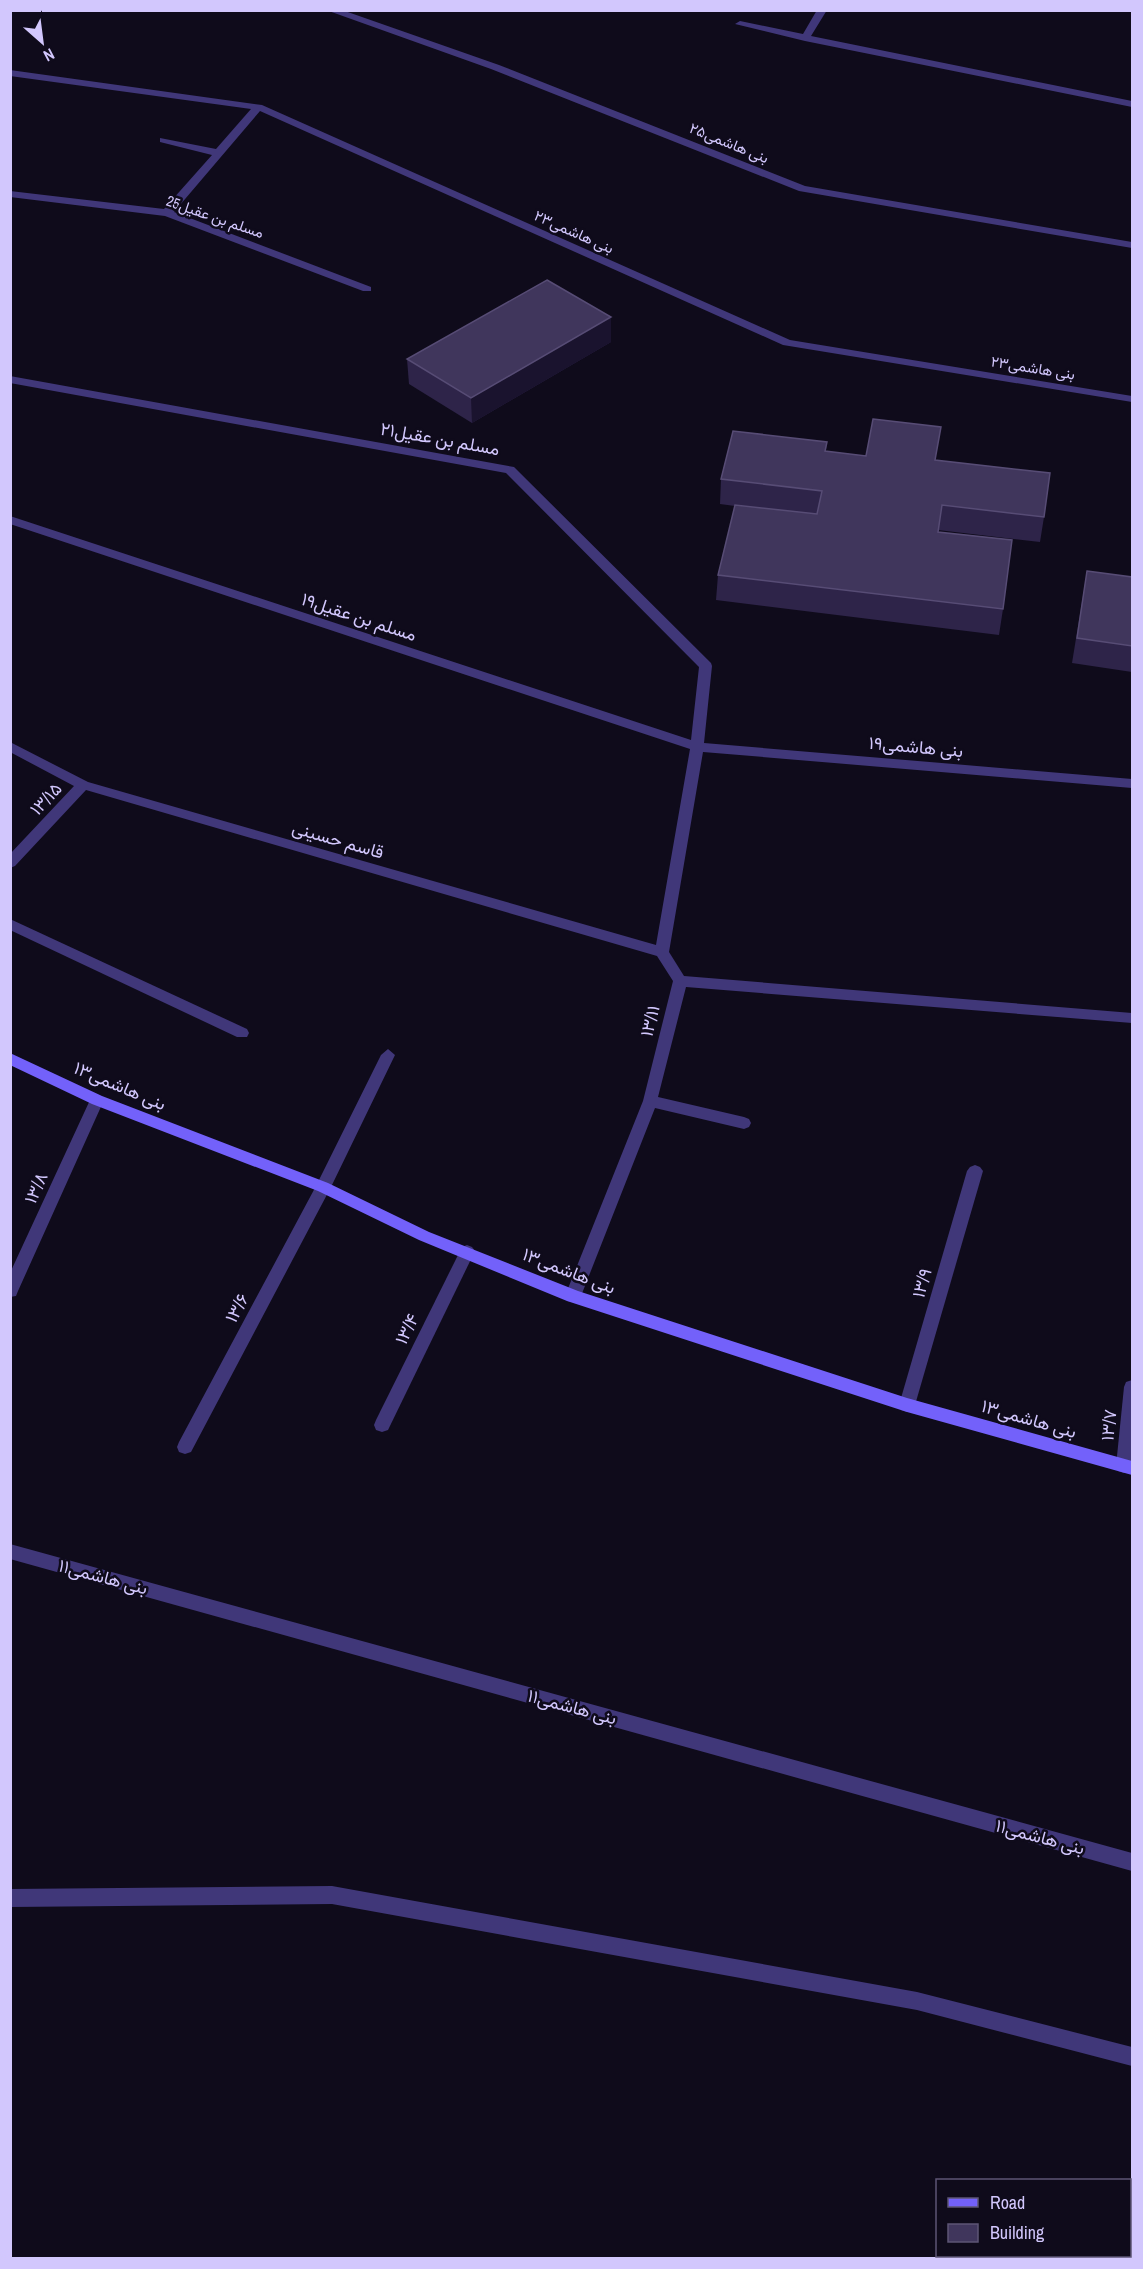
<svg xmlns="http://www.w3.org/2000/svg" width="1143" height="2269" viewBox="0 0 1143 2269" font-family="'Archivo Narrow',Vazirmatn,sans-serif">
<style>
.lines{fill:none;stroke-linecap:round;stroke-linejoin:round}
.street{fill:#403779;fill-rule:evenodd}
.secondary{fill:#7361fa;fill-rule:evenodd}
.wall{fill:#2e2449}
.shaded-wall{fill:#1a132e}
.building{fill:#40365c;stroke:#574c75;stroke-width:1.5}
.labels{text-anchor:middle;stroke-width:5;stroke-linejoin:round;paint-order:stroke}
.far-street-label{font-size:15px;fill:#d2c7fd;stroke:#0f0b1b}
.street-label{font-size:18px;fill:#d2c7fd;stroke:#0f0b1b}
</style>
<rect width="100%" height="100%" fill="#0f0b1b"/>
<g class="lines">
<g class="street">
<path d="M 326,10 L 342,10 L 499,65 L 805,186 L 1132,242 L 1132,248 L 799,191 L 491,69 Z"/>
<path d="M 817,10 L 827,10 L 811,36 L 1132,101 L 1132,107 L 805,41 L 735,24 L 740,21 L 803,34 Z"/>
<path d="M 10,70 L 262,105 L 790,340 L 1132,396 L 1132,402 L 783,345 L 260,111 L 174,212 L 371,287 L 371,291 L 363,291 L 165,216 L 10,197 L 10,191 L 164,209 L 212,155 L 160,142 L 160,138 L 216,149 L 251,109 L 10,76 Z"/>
<path d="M 10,376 L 514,467 L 711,663 L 712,666 L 704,743 L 1132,779 L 1132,788 L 703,752 L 669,952 L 684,976 L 1132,1013 L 1132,1023 L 686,987 L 658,1097 L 744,1117 L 749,1119 L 751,1123 L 749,1127 L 744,1129 L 655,1108 L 581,1296 L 579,1301 L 573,1302 L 567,1301 L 565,1296 L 643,1101 L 673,981 L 657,956 L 86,790 L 15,866 L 10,868 L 10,854 L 74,786 L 10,752 L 10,742 L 88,782 L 656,945 L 690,749 L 10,524 L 10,516 L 691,740 L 699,667 L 506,473 L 10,383 Z"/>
<path d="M 10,919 L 247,1029 L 249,1033 L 247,1037 L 237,1037 L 10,930 Z"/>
<path d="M 388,1049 L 395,1055 L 331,1187 L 191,1452 L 185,1454 L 179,1452 L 177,1447 L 179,1442 L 316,1186 L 381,1055 Z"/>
<path d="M 97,1094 L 104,1100 L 18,1291 L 16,1296 L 10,1297 L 10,1273 L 90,1100 Z"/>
<path d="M 975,1165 L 980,1167 L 983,1171 L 915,1405 L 913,1410 L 907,1412 L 901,1410 L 899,1405 L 967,1171 L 970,1167 Z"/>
<path d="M 467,1245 L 472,1247 L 475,1251 L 388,1430 L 382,1432 L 376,1430 L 374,1425 L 376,1420 L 462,1247 Z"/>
<path d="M 1132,1380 L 1132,1464 L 1130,1471 L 1124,1473 L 1118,1471 L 1116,1466 L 1124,1387 L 1126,1382 Z"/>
<path d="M 10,1544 L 1132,1853 L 1132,1871 L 10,1559 Z"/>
<path d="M 332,1886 L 917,1992 L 1132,2047 L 1132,2066 L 917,2010 L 332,1904 L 10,1907 L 10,1889 Z"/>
</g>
<path class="secondary" d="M 10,1053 L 102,1096 L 328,1183 L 429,1232 L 578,1291 L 907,1398 L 1132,1461 L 1132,1475 L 907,1412 L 567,1301 L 419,1240 L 318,1191 L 92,1104 L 10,1065 Z"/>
</g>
<g class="wall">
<path d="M 611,342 L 472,423 L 409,384 L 407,359 Z"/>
<path d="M 827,442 L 826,451 L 866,456 L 936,460 L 1044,517 L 1040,542 L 938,530 L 938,532 L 1003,609 L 999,635 L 716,600 L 718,575 L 735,506 L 720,504 L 721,479 Z"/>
<path d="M 1087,571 L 1132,577 L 1132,672 L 1072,663 Z"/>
</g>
<path class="shaded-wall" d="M 611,317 L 611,342 L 472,423 L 471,398 Z"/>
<g class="building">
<path d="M 547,280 L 611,317 L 471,398 L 407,359 Z"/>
<path d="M 873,419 L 941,427 L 935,460 L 1050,473 L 1044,517 L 942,505 L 938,532 L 1012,540 L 1003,609 L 718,575 L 735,505 L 817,514 L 822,491 L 721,479 L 733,431 L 827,442 L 825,451 L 866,456 Z"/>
<path d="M 1087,571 L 1132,577 L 1132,646 L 1077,638 Z"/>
</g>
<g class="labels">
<g class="far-street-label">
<text transform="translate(729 143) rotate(22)" y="5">بنی هاشمی۲۵</text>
<text transform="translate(215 217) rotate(19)" y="5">مسلم بن عقیل25</text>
<text transform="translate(574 232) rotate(24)" y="5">بنی هاشمی۲۳</text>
<text transform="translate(1033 368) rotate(9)" y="5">بنی هاشمی۲۳</text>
</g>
<g class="street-label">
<text transform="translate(440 439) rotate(10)" y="6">مسلم بن عقیل۲۱</text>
<text transform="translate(359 617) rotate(18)" y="6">مسلم بن عقیل۱۹</text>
<text transform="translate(916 747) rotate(5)" y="6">بنی هاشمی۱۹</text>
<text transform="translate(46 799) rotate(-47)" y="6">۱۳/۱۵</text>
<text transform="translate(338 840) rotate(16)" y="6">قاسم حسینی</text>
<text transform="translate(650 1021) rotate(-76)" y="6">۱۳/۱۱</text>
<text transform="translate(120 1086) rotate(23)" y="6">بنی هاشمی۱۳</text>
<text transform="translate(36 1188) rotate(-66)" y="6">۱۳/۸</text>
<text transform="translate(569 1271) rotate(21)" y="6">بنی هاشمی۱۳</text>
<text transform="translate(922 1283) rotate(-74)" y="6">۱۳/۹</text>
<text transform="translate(237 1308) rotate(-62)" y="6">۱۳/۶</text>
<text transform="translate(407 1329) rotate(-64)" y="6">۱۳/۴</text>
<text transform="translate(1029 1419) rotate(16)" y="6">بنی هاشمی۱۳</text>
<text transform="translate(1109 1425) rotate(-84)" y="6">۱۳/۷</text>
<text transform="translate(103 1577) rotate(15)" y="6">بنی هاشمی۱۱</text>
<text transform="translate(572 1707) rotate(15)" y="6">بنی هاشمی۱۱</text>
<text transform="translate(1040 1837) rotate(15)" y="6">بنی هاشمی۱۱</text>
</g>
</g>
<rect width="1143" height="2269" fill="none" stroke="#d2c7fd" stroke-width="24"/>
<rect x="936" y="2179" width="195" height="78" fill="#0f0b1b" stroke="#5d5675" stroke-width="1.5"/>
<rect x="948" y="2198" width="30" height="9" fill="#7361fa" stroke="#5d5675" stroke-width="1.5"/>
<text x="990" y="2209" font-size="18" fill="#d2c7fd">Road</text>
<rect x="948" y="2224" width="30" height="18" fill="#40365c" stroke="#5d5675" stroke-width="1.5"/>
<text x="990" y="2239" font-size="18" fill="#d2c7fd">Building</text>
<g transform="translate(42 42) rotate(152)" stroke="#0f0b1b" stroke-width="4.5" paint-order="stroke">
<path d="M0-4.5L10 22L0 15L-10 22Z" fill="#d2c7fd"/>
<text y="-9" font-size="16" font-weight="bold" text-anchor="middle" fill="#d2c7fd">N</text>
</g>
</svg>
